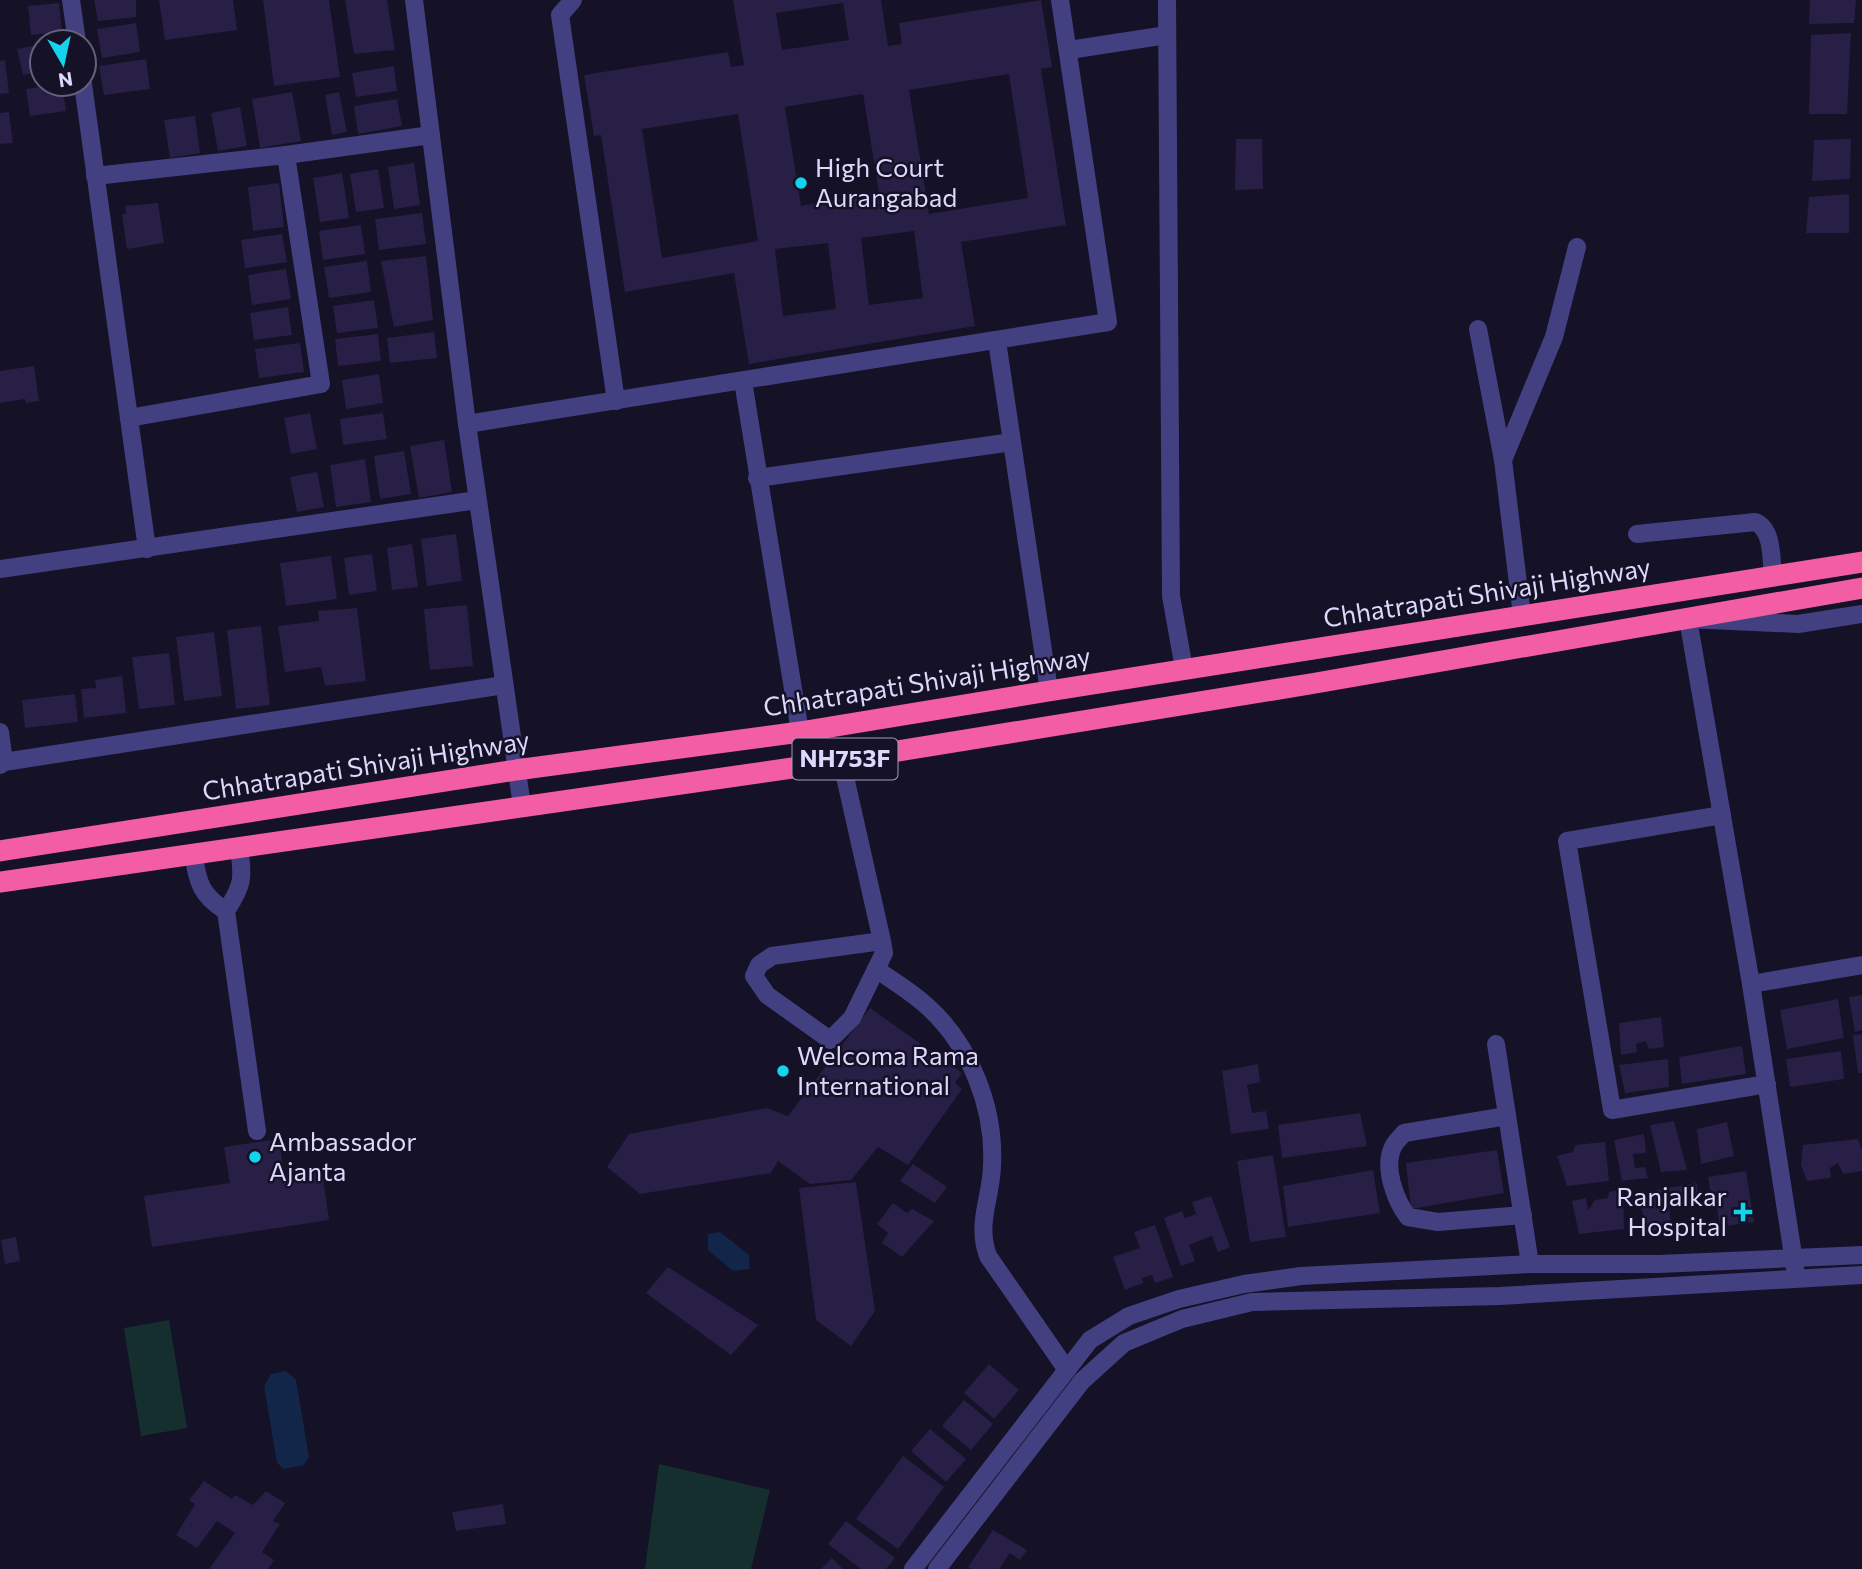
<svg xmlns="http://www.w3.org/2000/svg" width="1862" height="1569" viewBox="0 0 1862 1569" font-family="Commissioner,sans-serif">
<style>
.green{fill:#152f2f}
.water{fill:#122649}
.building{fill:#271f45;fill-rule:evenodd}
.lines{fill:none;stroke-linecap:round;stroke-linejoin:round}
.minor{stroke:#434081;stroke-width:18}
.highway{stroke:#f35da3;stroke-width:21}
.poi-dot{fill:#14d4ed;stroke:#151126;stroke-width:2.5}
.labels{text-anchor:middle;stroke-width:5;stroke-linejoin:round;paint-order:stroke}
.shield{fill:#151126;stroke:#a29dbc;stroke-width:2}
.shield-label{font-size:24px;font-weight:bold;fill:#ded9fc}
.poi-label{font-size:26px;fill:#ded9fc;stroke:#151126;text-anchor:start}
.street-label{font-size:26px;fill:#ded9fc;stroke:#151126}
</style>
<rect width="100%" height="100%" fill="#151126"/>
<g class="green">
<path d="M 169,1320 L 187,1428 L 141,1436 L 124,1328 Z"/>
<path d="M 659,1464 L 770,1490 L 751,1569 L 645,1569 Z"/>
</g>
<g class="water">
<path d="M 720,1232 L 749,1255 L 750,1269 L 733,1271 L 708,1250 L 708,1234 Z"/>
<path d="M 286,1371 L 296,1380 L 309,1457 L 304,1465 L 284,1469 L 277,1463 L 264,1386 L 271,1374 Z"/>
</g>
<g class="building">
<path d="M 94,0 L 136,0 L 136,17 L 98,21 Z"/>
<path d="M 159,0 L 233,0 L 237,30 L 165,40 Z"/>
<path d="M 263,0 L 329,0 L 340,77 L 274,86 Z"/>
<path d="M 345,0 L 387,0 L 395,50 L 354,54 Z"/>
<path d="M 733,0 L 881,0 L 888,46 L 902,44 L 899,23 L 1041,0 L 1052,67 L 1041,69 L 1066,225 L 961,242 L 975,326 L 749,364 L 734,273 L 625,292 L 601,135 L 594,136 L 584,75 L 728,52 L 731,67 L 744,65 ZM 843,3 L 849,40 L 782,50 L 776,13 ZM 1009,74 L 1028,198 L 929,214 L 909,90 ZM 863,94 L 879,192 L 801,206 L 785,107 ZM 738,114 L 758,241 L 662,258 L 642,129 ZM 914,231 L 923,298 L 869,305 L 861,238 ZM 828,243 L 836,309 L 783,316 L 775,249 Z"/>
<path d="M 1810,0 L 1856,0 L 1854,23 L 1809,24 Z"/>
<path d="M 59,3 L 62,32 L 31,35 L 28,6 Z"/>
<path d="M 136,23 L 140,52 L 102,58 L 97,29 Z"/>
<path d="M 1851,33 L 1847,114 L 1809,114 L 1811,35 Z"/>
<path d="M 42,44 L 42,71 L 23,75 L 17,49 Z"/>
<path d="M 146,59 L 150,89 L 104,95 L 99,66 Z"/>
<path d="M 5,60 L 9,93 L 0,94 L 0,61 Z"/>
<path d="M 394,66 L 397,91 L 356,97 L 352,73 Z"/>
<path d="M 62,84 L 66,111 L 30,116 L 26,89 Z"/>
<path d="M 292,92 L 301,141 L 260,148 L 252,99 Z"/>
<path d="M 339,92 L 347,132 L 332,135 L 325,95 Z"/>
<path d="M 397,99 L 402,126 L 358,134 L 354,106 Z"/>
<path d="M 240,107 L 247,146 L 218,151 L 211,113 Z"/>
<path d="M 9,112 L 13,143 L 0,144 L 0,113 Z"/>
<path d="M 195,116 L 200,153 L 170,158 L 164,120 Z"/>
<path d="M 1236,139 L 1262,139 L 1263,189 L 1235,190 Z"/>
<path d="M 1851,139 L 1850,179 L 1812,181 L 1814,140 Z"/>
<path d="M 414,163 L 420,205 L 394,209 L 388,167 Z"/>
<path d="M 378,169 L 384,208 L 356,212 L 350,174 Z"/>
<path d="M 342,173 L 349,218 L 320,222 L 313,178 Z"/>
<path d="M 279,183 L 284,227 L 253,231 L 248,187 Z"/>
<path d="M 1849,194 L 1849,233 L 1806,233 L 1809,197 Z"/>
<path d="M 158,203 L 164,243 L 127,249 L 122,214 L 126,214 L 125,206 Z"/>
<path d="M 422,213 L 426,244 L 379,250 L 375,219 Z"/>
<path d="M 361,225 L 365,254 L 323,260 L 319,231 Z"/>
<path d="M 282,234 L 287,262 L 245,268 L 241,240 Z"/>
<path d="M 426,256 L 433,320 L 394,327 L 381,261 Z"/>
<path d="M 367,261 L 371,292 L 329,298 L 324,267 Z"/>
<path d="M 286,269 L 291,299 L 252,305 L 248,275 Z"/>
<path d="M 374,300 L 378,328 L 337,333 L 333,306 Z"/>
<path d="M 288,307 L 292,335 L 254,340 L 250,313 Z"/>
<path d="M 434,332 L 437,358 L 390,363 L 387,338 Z"/>
<path d="M 378,334 L 381,361 L 338,366 L 335,339 Z"/>
<path d="M 300,343 L 304,372 L 259,378 L 255,349 Z"/>
<path d="M 34,366 L 39,401 L 26,403 L 25,399 L 0,403 L 0,371 Z"/>
<path d="M 379,374 L 383,403 L 346,409 L 342,380 Z"/>
<path d="M 310,413 L 317,449 L 291,454 L 284,418 Z"/>
<path d="M 383,413 L 387,439 L 343,445 L 340,419 Z"/>
<path d="M 444,440 L 452,492 L 419,498 L 410,446 Z"/>
<path d="M 404,451 L 411,494 L 380,499 L 374,456 Z"/>
<path d="M 365,459 L 371,502 L 336,507 L 330,465 Z"/>
<path d="M 317,472 L 324,507 L 297,512 L 290,477 Z"/>
<path d="M 456,534 L 462,581 L 427,586 L 421,539 Z"/>
<path d="M 412,544 L 418,587 L 392,590 L 387,548 Z"/>
<path d="M 372,554 L 377,591 L 349,595 L 344,558 Z"/>
<path d="M 331,556 L 337,599 L 286,606 L 280,563 Z"/>
<path d="M 467,605 L 473,666 L 430,670 L 424,609 Z"/>
<path d="M 357,608 L 366,681 L 325,686 L 321,667 L 285,672 L 278,626 L 319,621 L 318,611 Z"/>
<path d="M 261,626 L 270,705 L 236,709 L 227,630 Z"/>
<path d="M 214,632 L 222,696 L 184,701 L 176,637 Z"/>
<path d="M 169,653 L 175,705 L 139,709 L 132,657 Z"/>
<path d="M 122,676 L 126,713 L 84,718 L 81,689 L 96,688 L 95,680 Z"/>
<path d="M 75,694 L 78,722 L 25,728 L 22,700 Z"/>
<path d="M 1862,995 L 1862,1030 L 1855,1032 L 1849,997 Z"/>
<path d="M 1838,999 L 1844,1038 L 1787,1049 L 1780,1010 Z"/>
<path d="M 870,1008 L 962,1073 L 955,1083 L 962,1089 L 908,1165 L 878,1147 L 851,1180 L 810,1184 L 778,1161 L 771,1173 L 640,1194 L 607,1167 L 629,1134 L 767,1108 L 788,1116 Z"/>
<path d="M 1661,1017 L 1664,1047 L 1649,1049 L 1646,1041 L 1636,1044 L 1637,1052 L 1621,1055 L 1619,1023 Z"/>
<path d="M 1862,1034 L 1862,1073 L 1858,1073 L 1853,1035 Z"/>
<path d="M 1742,1046 L 1746,1074 L 1682,1084 L 1679,1057 Z"/>
<path d="M 1841,1051 L 1844,1079 L 1790,1087 L 1786,1059 Z"/>
<path d="M 1668,1059 L 1669,1087 L 1625,1093 L 1619,1065 Z"/>
<path d="M 1258,1064 L 1260,1082 L 1247,1085 L 1252,1113 L 1266,1111 L 1269,1129 L 1231,1134 L 1222,1071 Z"/>
<path d="M 1360,1113 L 1367,1146 L 1282,1158 L 1278,1125 Z"/>
<path d="M 1674,1121 L 1687,1170 L 1661,1172 L 1650,1125 Z"/>
<path d="M 1727,1122 L 1734,1156 L 1701,1164 L 1697,1129 Z"/>
<path d="M 1644,1134 L 1646,1153 L 1633,1154 L 1635,1168 L 1645,1167 L 1648,1178 L 1622,1181 L 1614,1140 Z"/>
<path d="M 279,1139 L 284,1175 L 322,1170 L 329,1220 L 152,1247 L 144,1196 L 230,1183 L 224,1147 Z"/>
<path d="M 1858,1139 L 1862,1151 L 1862,1171 L 1843,1174 L 1838,1163 L 1830,1168 L 1831,1178 L 1807,1181 L 1801,1165 L 1803,1145 Z"/>
<path d="M 1605,1142 L 1609,1181 L 1567,1186 L 1557,1156 L 1573,1152 L 1575,1145 Z"/>
<path d="M 1497,1150 L 1504,1193 L 1411,1209 L 1406,1163 Z"/>
<path d="M 1273,1155 L 1286,1237 L 1250,1242 L 1237,1161 Z"/>
<path d="M 913,1164 L 947,1187 L 935,1203 L 900,1181 Z"/>
<path d="M 1373,1170 L 1380,1213 L 1288,1227 L 1283,1186 Z"/>
<path d="M 1746,1171 L 1754,1222 L 1720,1227 L 1715,1196 L 1711,1195 L 1708,1177 Z"/>
<path d="M 856,1182 L 875,1311 L 851,1346 L 816,1320 L 799,1188 Z"/>
<path d="M 1697,1183 L 1697,1199 L 1669,1203 L 1671,1230 L 1646,1230 L 1639,1193 Z"/>
<path d="M 1623,1189 L 1624,1229 L 1579,1234 L 1572,1201 L 1586,1198 L 1588,1211 L 1595,1200 L 1608,1198 L 1609,1192 Z"/>
<path d="M 1211,1196 L 1230,1247 L 1218,1252 L 1212,1236 L 1189,1245 L 1195,1261 L 1181,1266 L 1164,1218 L 1182,1211 L 1185,1218 L 1196,1214 L 1192,1202 Z"/>
<path d="M 893,1203 L 907,1213 L 912,1209 L 934,1221 L 902,1257 L 882,1243 L 888,1233 L 877,1224 Z"/>
<path d="M 1155,1225 L 1173,1277 L 1155,1283 L 1152,1275 L 1142,1278 L 1143,1283 L 1125,1290 L 1113,1257 L 1140,1248 L 1134,1232 Z"/>
<path d="M 16,1237 L 20,1261 L 5,1264 L 1,1240 Z"/>
<path d="M 668,1267 L 758,1325 L 731,1355 L 646,1293 Z"/>
<path d="M 989,1364 L 1019,1390 L 994,1419 L 964,1393 Z"/>
<path d="M 964,1400 L 993,1424 L 971,1450 L 942,1426 Z"/>
<path d="M 930,1429 L 966,1459 L 946,1482 L 911,1451 Z"/>
<path d="M 903,1456 L 944,1487 L 898,1549 L 856,1519 Z"/>
<path d="M 204,1481 L 232,1499 L 235,1495 L 253,1505 L 266,1491 L 285,1503 L 273,1521 L 280,1524 L 262,1552 L 274,1560 L 268,1569 L 209,1569 L 235,1533 L 217,1521 L 197,1548 L 176,1535 L 195,1504 L 189,1500 Z"/>
<path d="M 503,1504 L 506,1524 L 456,1531 L 452,1512 Z"/>
<path d="M 846,1521 L 895,1558 L 886,1569 L 861,1569 L 828,1544 Z"/>
<path d="M 993,1530 L 1027,1550 L 1020,1560 L 1010,1553 L 999,1569 L 972,1569 L 968,1567 Z"/>
<path d="M 832,1558 L 843,1569 L 821,1569 Z"/>
</g>
<g class="lines">
<g class="minor">
<path d="M 71,0 L 77,42"/>
<path d="M 414,0 L 467,424 L 522,806"/>
<path d="M 573,0 L 560,15 L 616,401"/>
<path d="M 1167,0 L 1171,596 L 1184,669"/>
<path d="M 1069,50 L 1167,35"/>
<path d="M 83,84 L 147,549"/>
<path d="M 95,176 L 286,155 L 431,135"/>
<path d="M 1478,329 L 1503,460 L 1522,616"/>
<path d="M 997,341 L 1049,691"/>
<path d="M 743,381 L 800,732"/>
<path d="M 129,418 L 321,384 L 286,155"/>
<path d="M 467,424 L 1108,322 L 1060,0"/>
<path d="M 1503,460 L 1554,337 L 1577,247"/>
<path d="M 757,478 L 1012,442"/>
<path d="M 1637,534 L 1755,522 C 1773,529 1771,558 1773,576"/>
<path d="M 0,569 L 477,500"/>
<path d="M 0,732 L 4,762"/>
<path d="M 841,759 L 882,941 L 884,953 L 852,1018 L 830,1040 L 767,995 L 754,976 L 759,965 L 772,956 L 882,941"/>
<path d="M 0,765 L 4,762 L 504,685"/>
<path d="M 1722,815 L 1567,841 L 1612,1110 L 1767,1084"/>
<path d="M 193,853 C 198,882 200,895 226,911 C 244,884 243,878 239,847"/>
<path d="M 226,911 L 257,1131"/>
<path d="M 876,969 C 893,981 912,992 928,1007 C 971,1046 995,1109 992,1166 C 991,1199 976,1223 988,1256 L 1067,1370"/>
<path d="M 1751,984 L 1862,965"/>
<path d="M 1496,1044 L 1530,1264"/>
<path d="M 1507,1116 L 1404,1133 C 1401,1137 1395,1142 1393,1147 C 1383,1167 1395,1200 1408,1217 L 1438,1222 L 1523,1215"/>
<path d="M 1795,1268 L 1751,984 L 1688,619 L 1798,624 L 1862,614"/>
<path d="M 913,1569 L 1090,1340 L 1129,1316 L 1179,1299 L 1244,1284 L 1301,1276 L 1530,1264 L 1659,1264 L 1862,1255"/>
<path d="M 937,1569 L 1082,1381 L 1124,1343 L 1182,1319 L 1252,1302 L 1500,1296 L 1862,1275"/>
</g>
<g class="highway">
<path d="M 0,851 L 516,770 L 800,732 L 1049,691 L 1862,562"/>
<path d="M 0,882 L 806,766 L 1310,684 L 1862,588"/>
</g>
</g>
<g class="poi-dot">
<circle cx="801" cy="183" r="7"/>
<circle cx="783" cy="1071" r="7"/>
<circle cx="255" cy="1157" r="7"/>
<path d="M1739.5 1201.5h7v7h7v7h-7v7h-7v-7h-7v-7h7z"/>
</g>
<g class="labels">
<rect class="shield" x="792.5" y="738.5" width="105" height="41" rx="5"/>
<g class="shield-label">
<text x="845" y="767">NH753F</text>
</g>
<g class="poi-label">
<text x="815" y="177">High Court<tspan x="815" dy="30">Aurangabad</tspan></text>
<text x="797" y="1065">Welcoma Rama<tspan x="797" dy="30">International</tspan></text>
<text x="269" y="1151">Ambassador<tspan x="269" dy="30">Ajanta</tspan></text>
<text x="1727" y="1206" text-anchor="end">Ranjalkar<tspan x="1727" dy="30">Hospital</tspan></text>
</g>
<g class="street-label">
<text transform="translate(1487 593) rotate(-9)" y="9">Chhatrapati Shivaji Highway</text>
<text transform="translate(927 682) rotate(-9)" y="9">Chhatrapati Shivaji Highway</text>
<text transform="translate(366 766) rotate(-9)" y="9">Chhatrapati Shivaji Highway</text>
</g>
</g>
<g transform="translate(63 63) rotate(171)"><circle r="33" fill="#151126" stroke="#65617c" stroke-width="2"/>
<path d="M0-5L12 26L0 18L-12 26Z" fill="#14d4ed"/>
<text y="-10" font-size="19" font-weight="bold" text-anchor="middle" fill="#ded9fc">N</text>
</g>
</svg>
